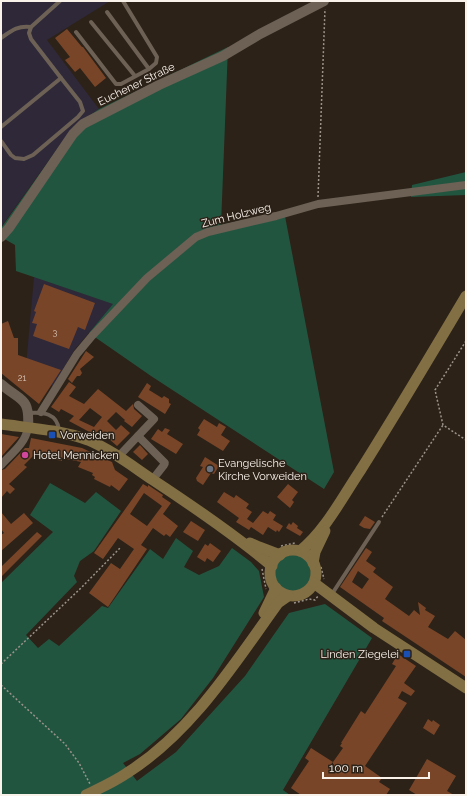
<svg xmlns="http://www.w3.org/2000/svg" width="467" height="796" viewBox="0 0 467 796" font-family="Raleway,sans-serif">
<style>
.commercial{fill:#2e2839}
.green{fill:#225540}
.building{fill:#794528;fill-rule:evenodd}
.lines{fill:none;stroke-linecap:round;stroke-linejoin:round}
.path{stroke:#9b938a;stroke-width:1.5;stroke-dasharray:2 2;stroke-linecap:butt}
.service{stroke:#6c6154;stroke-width:4}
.minor{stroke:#6c6154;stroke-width:8}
.tertiary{stroke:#6c6154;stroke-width:10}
.secondary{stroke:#826f44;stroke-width:11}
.transit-dot{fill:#1a4fb4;stroke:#2c2218;stroke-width:1.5}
.hotel-dot{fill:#d1479c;stroke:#2c2218;stroke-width:1.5}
.worship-dot{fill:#6b7280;stroke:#2c2218;stroke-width:1.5}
.labels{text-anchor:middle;stroke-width:3;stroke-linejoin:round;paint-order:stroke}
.number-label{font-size:9px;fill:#d9c7ba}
.street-label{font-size:11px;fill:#f9f2eb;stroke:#2c2218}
.poi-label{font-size:11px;fill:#f9f2eb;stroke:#2c2218;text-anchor:start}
</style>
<rect width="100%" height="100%" fill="#2c2218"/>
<g class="commercial">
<path d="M 1,1 L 110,1 L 47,40 L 99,109 L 73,127 L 1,227 Z"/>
<path d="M 34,277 L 114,304 L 75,349 L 53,386 L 25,377 Z"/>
</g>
<g class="green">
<path d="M 228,47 L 221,225 L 284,211 L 334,472 L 324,489 L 151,376 L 89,333 L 113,304 L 16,271 L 15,245 L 1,237 L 1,228 L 73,127 L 99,109 Z"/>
<path d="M 466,172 L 466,195 L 411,197 L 412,185 Z"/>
<path d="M 50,483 L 85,503 L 96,492 L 121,511 L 94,551 L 80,561 L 74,576 L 77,582 L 26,635 L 38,648 L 49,639 L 59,646 L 102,606 L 108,608 L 150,549 L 163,559 L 176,538 L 193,551 L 184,567 L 199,575 L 219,566 L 232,548 L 251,562 L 259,571 L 264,597 L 213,678 L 181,719 L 140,754 L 123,763 L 137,781 L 176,752 L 245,676 L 289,613 L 325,604 L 372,638 L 283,790 L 290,795 L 1,795 L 1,583 L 53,532 L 30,515 Z"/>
<circle cx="293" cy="573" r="18"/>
</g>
<g class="building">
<path d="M 67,29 L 82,47 L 83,47 L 106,78 L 95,87 L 80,68 L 75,72 L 65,60 L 70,57 L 55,38 Z"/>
<path d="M 44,284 L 95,303 L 85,330 L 78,327 L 69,349 L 33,336 L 37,324 L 32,323 L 36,312 L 34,311 Z"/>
<path d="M 8,321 L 14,338 L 18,338 L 18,355 L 61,370 L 39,404 L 1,373 L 1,324 Z"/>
<path d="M 86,351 L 94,357 L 80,369 L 82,373 L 80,376 L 77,376 L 72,383 L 68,379 Z"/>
<path d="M 69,382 L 76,387 L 69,396 L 84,404 L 98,389 L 126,411 L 133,404 L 134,409 L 142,416 L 132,427 L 124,421 L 125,420 L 116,412 L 107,421 L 116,430 L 121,425 L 130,433 L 117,446 L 99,430 L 95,435 L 69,421 L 74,416 L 61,409 L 59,412 L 51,407 ZM 90,408 L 102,417 L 94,427 L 79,420 Z"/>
<path d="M 147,383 L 151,386 L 149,390 L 162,398 L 164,396 L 169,399 L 169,403 L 171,404 L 165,414 L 138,397 Z"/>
<path d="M 204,419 L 217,427 L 219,423 L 226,427 L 221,435 L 230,441 L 223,451 L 197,435 L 200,430 L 198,428 Z"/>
<path d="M 165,428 L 170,430 L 167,434 L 183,444 L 176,454 L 151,439 L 158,429 L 162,432 Z"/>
<path d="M 1,434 L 19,437 L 1,457 Z"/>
<path d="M 31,438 L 82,448 L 112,462 L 115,470 L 128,479 L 119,491 L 111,485 L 110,487 L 94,479 L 95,477 L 92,475 L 93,473 L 78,467 L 81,462 L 62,458 L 62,461 L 34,455 L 24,465 L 27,467 L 9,484 L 15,489 L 10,494 L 7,491 L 1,498 L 1,470 L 5,469 L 25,448 L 29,448 Z"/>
<path d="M 140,445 L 148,454 L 142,460 L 133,452 Z"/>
<path d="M 205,457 L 219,466 L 214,474 L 211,473 L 203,485 L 197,481 L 196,478 L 203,467 L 200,466 Z"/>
<path d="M 143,484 L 148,487 L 148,485 L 163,495 L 162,497 L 171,503 L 163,514 L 178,526 L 170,537 L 166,534 L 164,536 L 153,528 L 141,545 L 147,549 L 108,607 L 89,593 L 111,563 L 120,569 L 134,549 L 118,538 L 103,559 L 94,553 ZM 144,493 L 162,506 L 147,526 L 130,514 Z"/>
<path d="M 288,484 L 298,492 L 292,500 L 294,502 L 290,508 L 277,497 Z"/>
<path d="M 224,492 L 234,498 L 236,495 L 249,504 L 246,508 L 252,512 L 247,519 L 253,523 L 263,511 L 268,514 L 270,511 L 276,515 L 273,520 L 283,526 L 279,532 L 277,530 L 276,532 L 268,527 L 263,535 L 251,527 L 249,530 L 236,522 L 239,518 L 217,502 Z"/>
<path d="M 1,512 L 11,524 L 24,513 L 33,523 L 1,551 L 1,535 L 4,533 L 1,529 Z"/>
<path d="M 365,516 L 375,522 L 370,529 L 364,528 L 359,525 Z"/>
<path d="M 191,521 L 205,530 L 198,541 L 183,532 Z"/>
<path d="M 293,522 L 298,526 L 297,528 L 303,532 L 300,536 L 286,528 L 289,523 L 291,525 Z"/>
<path d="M 37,532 L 42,536 L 1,577 L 1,567 Z"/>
<path d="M 210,543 L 221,551 L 213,562 L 207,558 L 205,562 L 197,557 L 205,544 L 208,546 Z"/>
<path d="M 366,548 L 372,552 L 366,561 L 376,568 L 373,572 L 393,587 L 385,599 L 409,616 L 414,610 L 420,615 L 418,602 L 426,608 L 425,610 L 435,616 L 428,627 L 448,639 L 455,631 L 466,640 L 466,677 L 382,621 L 384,618 L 340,587 ZM 358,571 L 369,579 L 362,589 L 352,582 Z"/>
<path d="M 398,654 L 416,666 L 404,683 L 415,691 L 411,696 L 402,691 L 398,698 L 407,703 L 365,766 L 382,778 L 379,782 L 390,789 L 386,795 L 301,795 L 291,788 L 309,761 L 305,758 L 311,748 L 333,762 L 343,748 L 340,746 L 342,743 L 341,743 L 361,711 L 365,714 L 396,666 L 392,664 Z"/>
<path d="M 428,719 L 432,722 L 433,720 L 440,725 L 434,735 L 423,728 Z"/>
<path d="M 427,759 L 456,776 L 447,791 L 454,795 L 417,795 L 409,790 Z"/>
</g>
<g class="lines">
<g class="path">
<path d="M 318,197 L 325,9"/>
<path d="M 466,341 L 435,390 L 443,425 L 466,440"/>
<path d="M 382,517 L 443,425"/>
<path d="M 281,546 L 295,543"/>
<path d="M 1,560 L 2,560"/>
<path d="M 321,567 L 324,579"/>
<path d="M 262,569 L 266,589"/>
<path d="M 294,603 L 309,599 L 315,600 L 318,596"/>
<path d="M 1,664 L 82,587 L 120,548"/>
<path d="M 1,685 L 65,744 L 79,763 L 90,784"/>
</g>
<g class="service">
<path d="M 107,12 L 149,69"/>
<path d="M 91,22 L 135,76"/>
<path d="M 76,32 L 116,84 L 121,84 L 149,69 L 156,63 L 157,57 L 123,1"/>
<path d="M 1,38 C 11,31 18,25 31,27"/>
<path d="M 1,127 L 61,78 L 31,39 L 29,33 L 31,27 L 60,1"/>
<path d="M 1,141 L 11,155 L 15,158 L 24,159 L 33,155 L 78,117 L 83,111 L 80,102 L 61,78"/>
<path d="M 29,413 C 43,412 57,413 59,430"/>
<path d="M 332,594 L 379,522"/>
</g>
<g class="minor">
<path d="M 41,412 L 77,354 L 92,336 L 147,278 L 196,237 L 208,232 L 276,216 L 318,204 L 466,185"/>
<path d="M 138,436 L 165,463 L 164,465 L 153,479"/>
<path d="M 119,456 L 154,419 L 138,405"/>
<path d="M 1,465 C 12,453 25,444 28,428"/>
</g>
<g class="tertiary">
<path d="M 1,237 L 9,228 L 73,134 L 83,124 L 159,85 L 223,56 L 260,34 L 324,1"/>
<path d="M 1,384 C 21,402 30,396 28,428"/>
</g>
<g class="secondary">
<path d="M 1,424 C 30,428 61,430 88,440 C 112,450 132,466 153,480 C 194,507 234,534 272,566"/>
<path d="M 250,543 L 259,547 L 280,555"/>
<circle cx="293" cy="573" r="23"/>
<path d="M 300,551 C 325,531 342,498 360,471 C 396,414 431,355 466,296"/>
<path d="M 313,563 L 315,552 L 325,531"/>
<path d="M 314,583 L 374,628 L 466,688"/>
<path d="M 264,613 L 276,588"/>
<path d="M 86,795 C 100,788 114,782 127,773 C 192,732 234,664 278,603 L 288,596"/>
</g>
</g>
<g class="transit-dot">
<rect x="48" y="431" width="8" height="8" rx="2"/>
<rect x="403" y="650" width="8" height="8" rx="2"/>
</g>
<circle class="hotel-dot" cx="25" cy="455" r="4"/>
<circle class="worship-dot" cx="210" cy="469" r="4"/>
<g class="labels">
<g class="number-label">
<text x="55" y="335">3</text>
<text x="22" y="381">21</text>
</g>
<g class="street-label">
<text transform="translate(136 84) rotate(-26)" y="4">Euchener Straße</text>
<text transform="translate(236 215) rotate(-14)" y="4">Zum Holzweg</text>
</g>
<g class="poi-label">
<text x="60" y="439">Vorweiden</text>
<text x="33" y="459">Hotel Mennicken</text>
<text x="218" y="467">Evangelische<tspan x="218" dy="13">Kirche Vorweiden</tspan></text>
<text x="399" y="658" text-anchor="end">Linden Ziegelei</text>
</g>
</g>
<rect width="467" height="796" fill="none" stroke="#f9f2eb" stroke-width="4"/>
<path d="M323 772v6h106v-6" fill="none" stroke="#f9f2eb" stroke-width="2"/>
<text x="329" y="772" font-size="12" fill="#f9f2eb" stroke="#2c2218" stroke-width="3" paint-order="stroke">100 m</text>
</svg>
